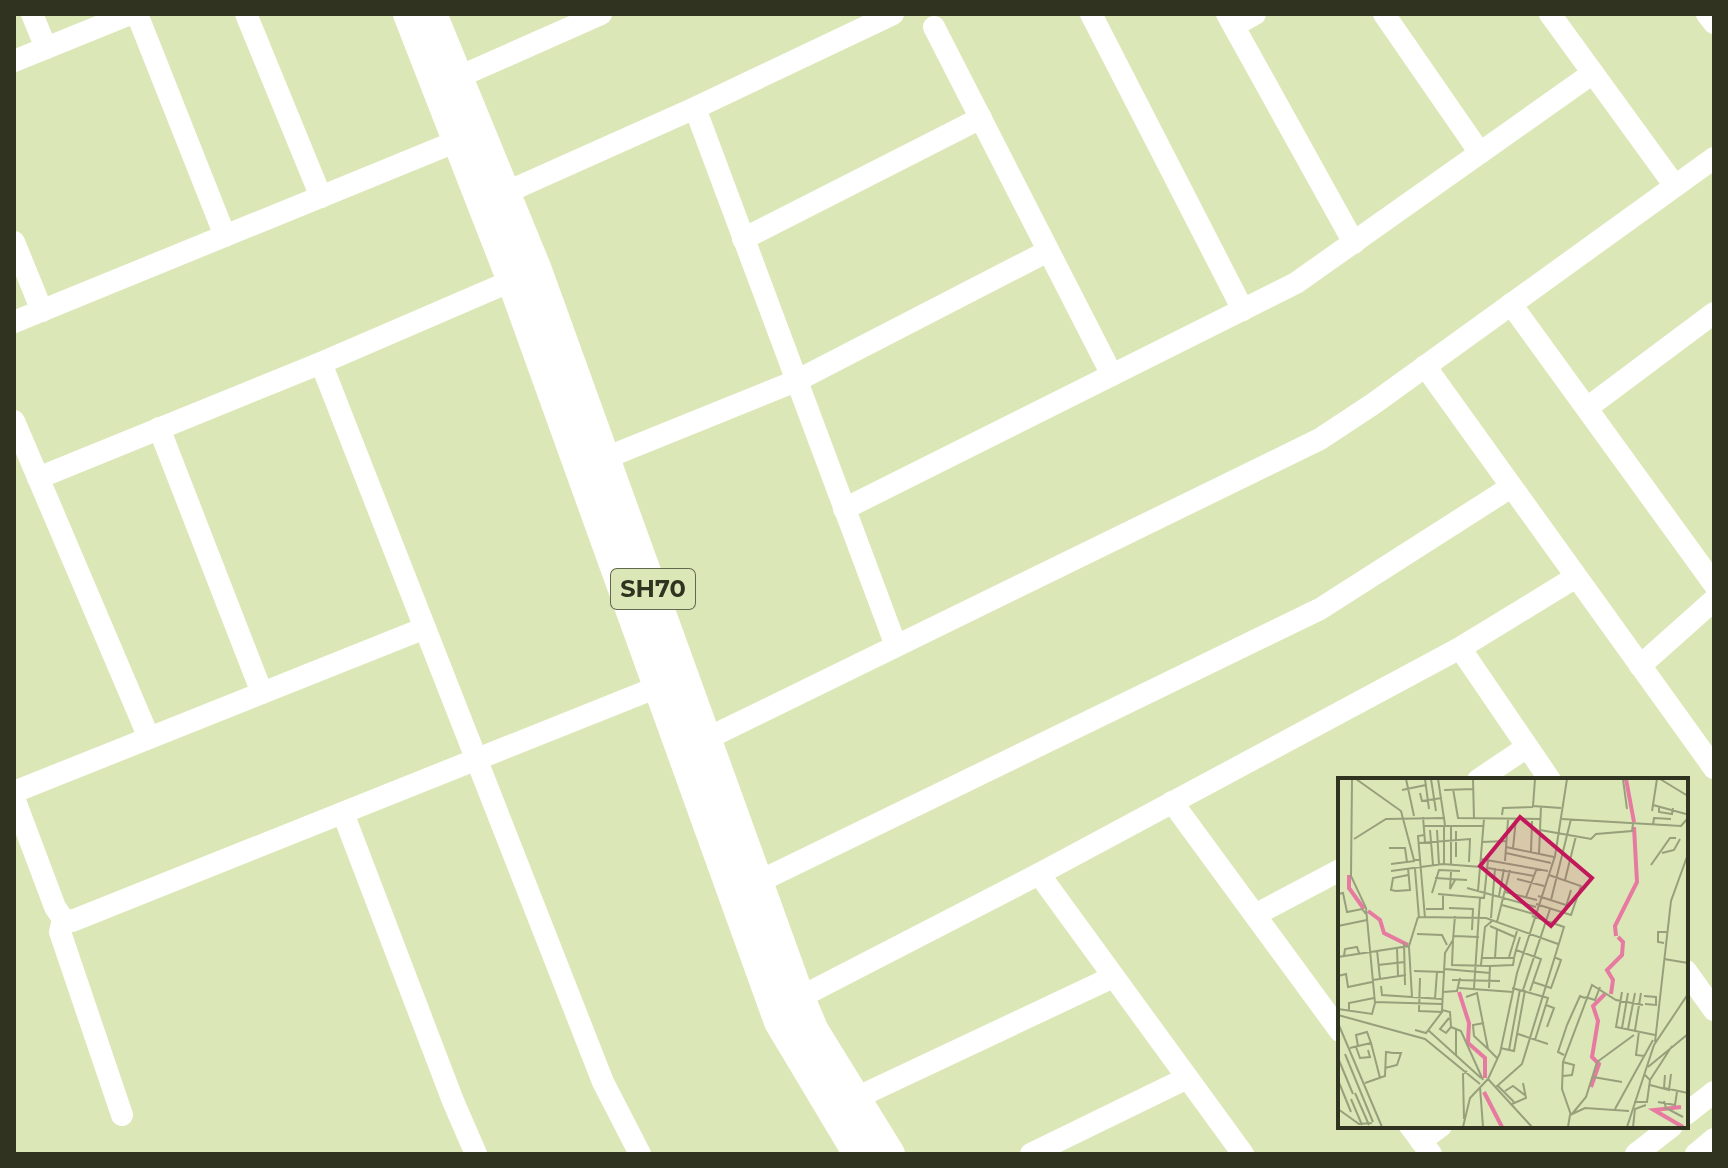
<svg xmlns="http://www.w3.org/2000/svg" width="1728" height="1168" viewBox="0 0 1728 1168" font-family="Montserrat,sans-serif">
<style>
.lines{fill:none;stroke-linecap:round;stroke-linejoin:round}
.minor{stroke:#fff;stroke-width:22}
.major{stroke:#fff;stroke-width:30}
.labels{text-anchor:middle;stroke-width:8;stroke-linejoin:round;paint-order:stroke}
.shield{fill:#dce7b8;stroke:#63694e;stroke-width:2}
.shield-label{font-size:24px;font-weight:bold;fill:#2f3320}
.inset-river{fill:none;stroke:#e67aa1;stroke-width:4}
.inset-road{fill:none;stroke:#979f7b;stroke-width:2}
.view{fill:#c2185b;fill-opacity:0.15;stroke:#c2185b;stroke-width:4}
.inset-edge{fill:none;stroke:#2f3320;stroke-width:4}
</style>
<rect width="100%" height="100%" fill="#dce7b8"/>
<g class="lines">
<g class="minor">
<path d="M 32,14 L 46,48"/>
<path d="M 137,14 L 225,236"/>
<path d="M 246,14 L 321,197"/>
<path d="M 1091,14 L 1243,310"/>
<path d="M 1227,14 L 1354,243"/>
<path d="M 1384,14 L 1480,153"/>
<path d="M 1550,14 L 1675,186"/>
<path d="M 1707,14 L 1714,23"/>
<path d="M 1234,26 L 1255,14"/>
<path d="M 934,27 L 1112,375"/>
<path d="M 14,61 L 130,14"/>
<path d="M 445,83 L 601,14"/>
<path d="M 695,108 L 896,646"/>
<path d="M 505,193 L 695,108 L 893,14"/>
<path d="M 743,239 L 981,118"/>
<path d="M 14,242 L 42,311"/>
<path d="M 1511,304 L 1714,584"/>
<path d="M 14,322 L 472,135"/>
<path d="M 321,363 L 603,1082 L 640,1154"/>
<path d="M 1425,366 L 1714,768"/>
<path d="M 1587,408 L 1714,313"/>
<path d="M 14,421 L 149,738"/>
<path d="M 159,428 L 262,693"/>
<path d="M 593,463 L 796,381 L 1048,251"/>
<path d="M 38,478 L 321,363 L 525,275"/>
<path d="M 844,509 L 1296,283 L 1593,73"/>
<path d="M 1460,648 L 1550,780"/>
<path d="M 1640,666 L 1714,600"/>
<path d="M 706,739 L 1320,439 L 1373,404 L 1714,158"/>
<path d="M 1478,780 L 1527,747"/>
<path d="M 14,792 L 425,628"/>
<path d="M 14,798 L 55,907 L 63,919 L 72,921 L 670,682"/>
<path d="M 1172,802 L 1340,1031"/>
<path d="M 343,813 L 453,1101 L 476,1154"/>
<path d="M 1039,874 L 1243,1154"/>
<path d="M 758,882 L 1320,609 L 1511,487"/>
<path d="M 1255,915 L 1340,870"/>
<path d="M 63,919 L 60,932 L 122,1115"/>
<path d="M 1686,971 L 1714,1010"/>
<path d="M 789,1003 L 1039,874 L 1460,648 L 1576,577"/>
<path d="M 856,1098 L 1113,977"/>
<path d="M 1686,1114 L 1714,1092"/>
<path d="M 1410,1126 L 1431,1154"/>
<path d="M 1421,1141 L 1441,1126"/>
<path d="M 1031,1154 L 1187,1078"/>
<path d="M 1636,1154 L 1672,1126"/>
<path d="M 1696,1154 L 1714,1139"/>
</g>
<g class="major">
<path d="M 408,14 L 512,281 L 779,1022 L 858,1154"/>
<path d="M 432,14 L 537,270 L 800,998 L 814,1031 L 890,1154"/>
</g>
</g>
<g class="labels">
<rect class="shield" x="611" y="569" width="84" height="40" rx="6"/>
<g class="shield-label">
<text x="653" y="597">SH70</text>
</g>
</g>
<g transform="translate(1338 778)">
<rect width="350" height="350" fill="#dce7b8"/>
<path class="inset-river" d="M 288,1 L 296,44M 11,97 L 11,110 L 26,131M 30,133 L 42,142 L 46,155 L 70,167M 278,158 L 277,148 L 299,104 L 296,49M 121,214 L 131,245 L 130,265 L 147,280 L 147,300M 273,216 L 275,202 L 269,192 L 284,177 L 285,164 L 280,159M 253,309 L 261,286 L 254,279 L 260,243 L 255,228 L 267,216M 146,314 L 164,349M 343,329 L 316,332 L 345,349"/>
<path class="inset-road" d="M 18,1 L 63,33 L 76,82 L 83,82M 68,1 L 76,38M 87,1 L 91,31M 93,1 L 98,33M 100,1 L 107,47M 135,1 L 136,41M 197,1 L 195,28 L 223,30M 285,1 L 289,31M 322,1 L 350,18M 115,11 L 120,40 L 203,41M 64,12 L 88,7M 106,12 L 135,11M 82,15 L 84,23 L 104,20M 315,27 L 348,36M 321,28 L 321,34 L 334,36 L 335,30M 314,33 L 319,1M 164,37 L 165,30 L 195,29M 85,39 L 87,64M 224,41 L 343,48 L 350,40M 113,47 L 113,87M 315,47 L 316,40 L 333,41M 86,48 L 145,48M 92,52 L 95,87M 99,52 L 101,87M 202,52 L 253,61 L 258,56 L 294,53 L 295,46M 118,53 L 118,79M 86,57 L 80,58 L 87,140M 16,61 L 48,41 L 107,40M 144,64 L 168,63M 81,65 L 132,61 L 131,84M 168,69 L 216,79M 51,70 L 67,70 L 69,84M 175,70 L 178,41M 193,74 L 194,43M 168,75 L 213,85M 324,75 L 336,72 L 342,61M 201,76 L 203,28M 143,81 L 210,93M 167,83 L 170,42M 53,86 L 77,83M 106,86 L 106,47M 313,87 L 332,60 L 338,60M 150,90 L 196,98M 77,91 L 81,140M 53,93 L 105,86 L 143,89M 113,94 L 112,111 L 117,102M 97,100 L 129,102M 179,101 L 206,108M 227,102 L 238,58M 129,110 L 198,129M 58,113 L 72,112 L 70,90M 58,113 L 53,112 L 55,100 L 70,97M 140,113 L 146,41M 167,114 L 199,122M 94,115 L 101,92 L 122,93M 0,116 L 5,115 L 9,134 L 24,131 L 28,136M 100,116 L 146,120 L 150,82M 161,118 L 166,91M 200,118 L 228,127M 188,119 L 199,90M 213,122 L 233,41M 198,126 L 233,137 L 243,108 L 211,97M 164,127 L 196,136M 111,130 L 135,131 L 134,152M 88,131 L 105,131 L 105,117M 226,135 L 233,112M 117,138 L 115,162 L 107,175 L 104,232 L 112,234 L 113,249 L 123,253 L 145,302M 80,139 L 148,140 L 220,166M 153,140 L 157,90M 159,144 L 172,92M 0,148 L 29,142M 152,148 L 177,159M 79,156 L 104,157 L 109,167M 116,158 L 141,159M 182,159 L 178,172 L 203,181 L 192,213M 115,163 L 114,187 L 152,188 L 151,210M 66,164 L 67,207M 326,165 L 320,164 L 320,154 L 329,154M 71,169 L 74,219M 59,170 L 60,198M 39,172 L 42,201M 6,178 L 7,171 L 19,169 L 21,175M 0,179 L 71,168 L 80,139M 171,179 L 179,153M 144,180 L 176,180 L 178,172M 157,180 L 159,151M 326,181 L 350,185M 40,187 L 67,184M 143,187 L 147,149 L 154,143M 152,188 L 175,187 L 176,181M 107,191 L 152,195M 76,193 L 106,194M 0,198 L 8,196 L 10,209 L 34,204M 82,200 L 81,233 L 105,234M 35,202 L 68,197M 114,202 L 162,203M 195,204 L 213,210 L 223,182 L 216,179M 43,208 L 44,217 L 104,221M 121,210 L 175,214M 136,210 L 142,120M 174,210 L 210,220 L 197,262M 185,212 L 212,131M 104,214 L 119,213 L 122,200M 284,214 L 278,249 L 317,257M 306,218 L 318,219 L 318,227 L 307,226M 128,219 L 139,215 L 150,271 L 159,280M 247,219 L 257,222 L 262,209M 97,221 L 99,194M 37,224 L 104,226M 208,227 L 216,230 L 209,249M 0,231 L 34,236 L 37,225 L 28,130 L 13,98 L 14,1M 11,232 L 11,225 L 36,220M 0,237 L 87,261 L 142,306M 111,240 L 102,251 L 108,255 L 113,249M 0,245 L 44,349M 146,245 L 135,247 L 136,258 L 150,271M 284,250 L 290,215M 290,251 L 297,215M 77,252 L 88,255 L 104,234M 90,252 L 143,300M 297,252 L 303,215M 301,253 L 298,277 L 306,278M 180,256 L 210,266M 317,264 L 333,123 L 350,76M 33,265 L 42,300M 18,269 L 22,280 L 32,279 L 30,272M 12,270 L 20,268 L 33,265 L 29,254 L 18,257 L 20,268M 162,270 L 176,273 L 187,212M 171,272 L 182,211M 7,276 L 35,344M 118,277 L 118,251M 226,277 L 220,274 L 229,247 L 242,218 L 247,220M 0,280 L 15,316M 310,289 L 350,256M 47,290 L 59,287 L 63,275 L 55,275M 327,297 L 326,310 L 350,315M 225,298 L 234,297 L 236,287 L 225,284M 255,299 L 284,304M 0,302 L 13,334M 312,302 L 334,268M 27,305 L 47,298 L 48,274 L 55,275M 159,307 L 176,324M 312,307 L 331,312 L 333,296M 142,309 L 145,349M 158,309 L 184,286 L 226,149 L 194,138M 167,313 L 175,308 L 188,318M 17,315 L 31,347M 13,321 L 24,347M 326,323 L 328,330 L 345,339M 296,324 L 309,324 L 312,302 L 306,296M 320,324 L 337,327 L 339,314M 174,326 L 188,320 L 185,305M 0,331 L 21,346 L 34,345M 277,331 L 315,262M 234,336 L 248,319 L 259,284 L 296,257M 233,337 L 224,311 L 225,284 L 254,207 L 278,222 L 305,227M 126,341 L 125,296 L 129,293M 125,349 L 132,320 L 150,301M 194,349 L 150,301 L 162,275 L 179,195 L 217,78 L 229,1M 230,349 L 232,337 L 247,330 L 291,333M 289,349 L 316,267 L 350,216M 295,349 L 297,331 L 308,327"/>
<path class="view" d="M 182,39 L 254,100 L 213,148 L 142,88 Z"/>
<rect width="350" height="350" class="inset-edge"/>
</g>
<rect width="1728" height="1168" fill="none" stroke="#2f3320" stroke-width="32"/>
</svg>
